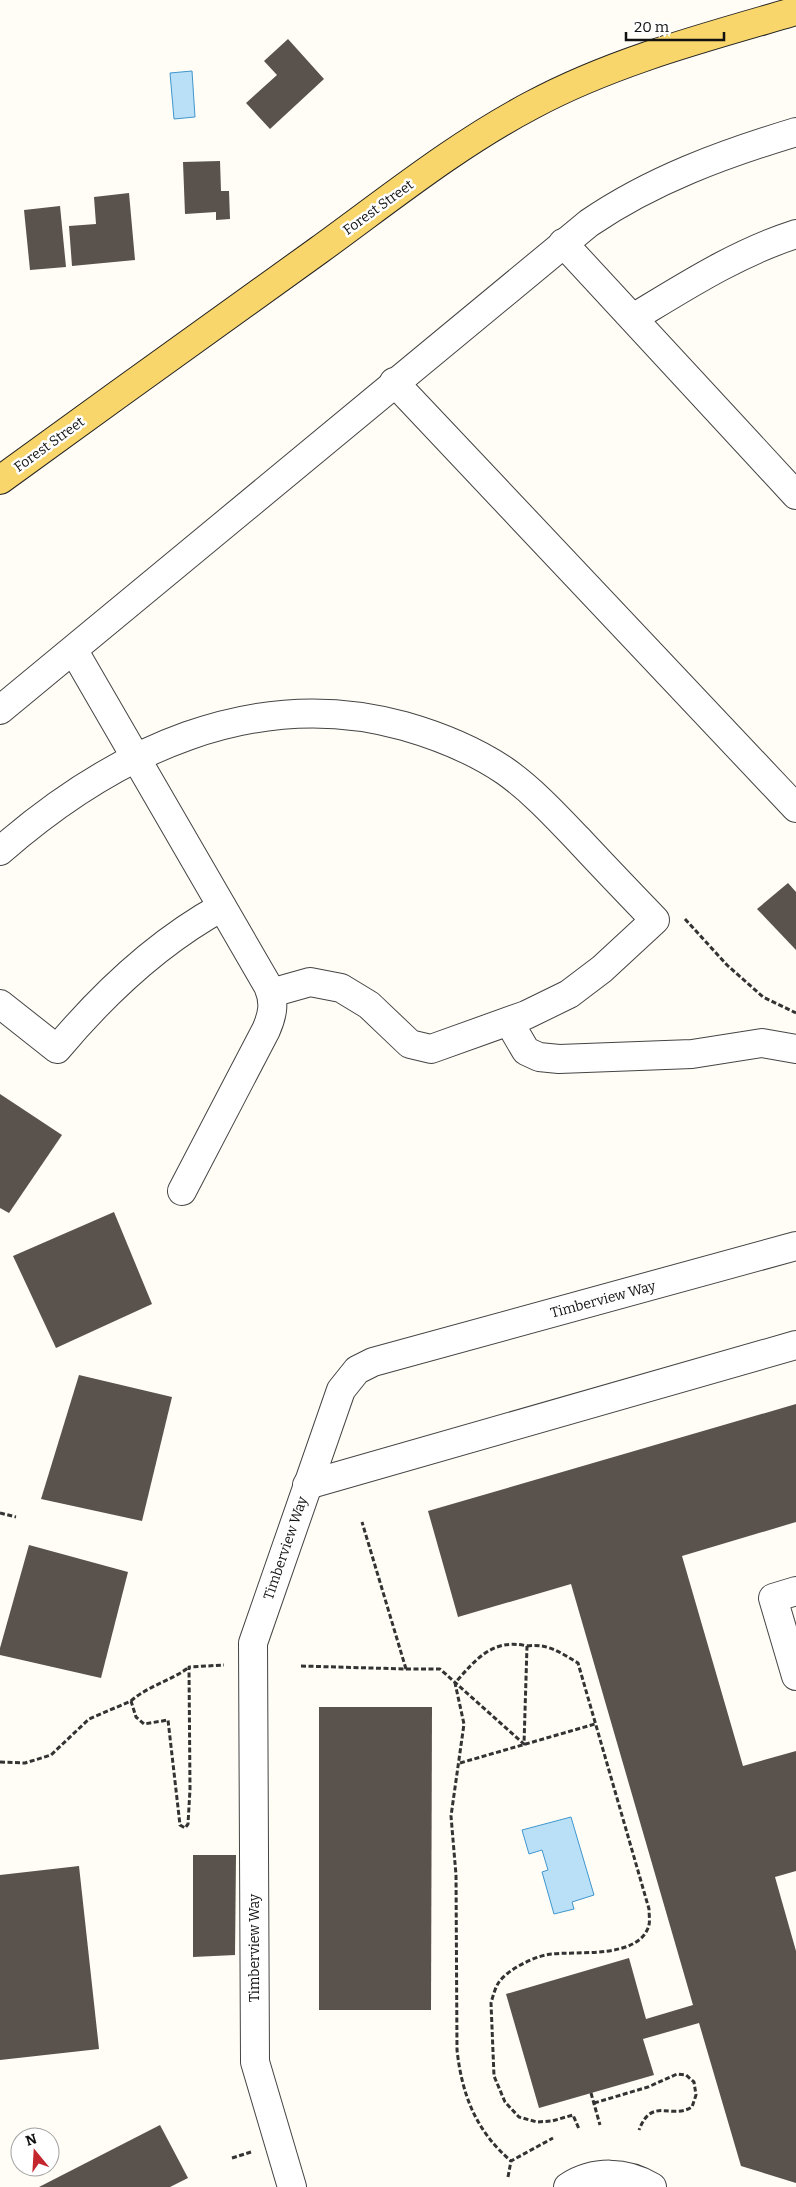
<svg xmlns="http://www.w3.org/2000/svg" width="796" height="2187" viewBox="0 0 796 2187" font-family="Bitter,serif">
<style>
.water{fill:#b9e0f7;stroke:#3f96cf}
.building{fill:#5a524d}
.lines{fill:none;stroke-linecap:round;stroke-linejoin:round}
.minor-casing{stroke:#444;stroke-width:30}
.major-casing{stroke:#222;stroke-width:30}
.path{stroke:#333;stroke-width:3;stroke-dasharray:5 2.5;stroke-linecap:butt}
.minor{stroke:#fff;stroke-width:28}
.major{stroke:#f9d66b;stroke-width:28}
.labels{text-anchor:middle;stroke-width:5;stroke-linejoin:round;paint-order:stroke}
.street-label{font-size:14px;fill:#111;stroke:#fff}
</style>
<rect width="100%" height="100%" fill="#fffdf5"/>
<g class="water">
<path d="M 192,71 L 195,117 L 174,119 L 170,73 Z"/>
<path d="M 571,1817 L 594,1895 L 572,1902 L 574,1909 L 554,1914 L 542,1872 L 548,1870 L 542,1850 L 529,1854 L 522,1830 Z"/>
</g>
<g class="building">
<path d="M 288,39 L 324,79 L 270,129 L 246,103 L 277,75 L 264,61 Z"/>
<path d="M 220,161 L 221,191 L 229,191 L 230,219 L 216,220 L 216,212 L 185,214 L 183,162 Z"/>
<path d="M 129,193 L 135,260 L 72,266 L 69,226 L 96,224 L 94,197 Z"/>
<path d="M 60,206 L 66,267 L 30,270 L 24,210 Z"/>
<path d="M 788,883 L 796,892 L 796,950 L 757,909 Z"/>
<path d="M 0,1094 L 62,1135 L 9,1213 L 0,1208 Z"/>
<path d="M 114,1212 L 152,1304 L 56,1348 L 13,1256 Z"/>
<path d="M 79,1375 L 172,1397 L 142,1521 L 41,1499 Z"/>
<path d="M 796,1404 L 796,1522 L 682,1556 L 743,1766 L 796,1751 L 796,1871 L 775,1877 L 796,1951 L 796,2183 L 741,2166 L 699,2023 L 643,2039 L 654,2075 L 539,2108 L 506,1994 L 629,1958 L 646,2019 L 693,2005 L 571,1584 L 458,1617 L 428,1511 Z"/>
<path d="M 29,1545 L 128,1572 L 101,1678 L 0,1655 L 0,1648 Z"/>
<path d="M 319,1707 L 432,1707 L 431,2010 L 319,2010 Z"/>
<path d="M 193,1855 L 236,1855 L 235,1955 L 193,1957 Z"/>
<path d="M 79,1866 L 99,2049 L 0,2060 L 0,1875 Z"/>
<path d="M 160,2125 L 188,2178 L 170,2187 L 39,2187 Z"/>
</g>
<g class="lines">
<g class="minor-casing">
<g id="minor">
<path d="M 563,243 L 796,495"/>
<path d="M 633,318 C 686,286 737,253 796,234"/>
<path d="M 394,382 L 796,808"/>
<path d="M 74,651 L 268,986 C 275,1002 273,1014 266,1030 L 182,1191"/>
<path d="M 0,710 L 589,223 C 652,180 723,154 796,132"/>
<path d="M 0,851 C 112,753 253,684 404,726 C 439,736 474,750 505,771 C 532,790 555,815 578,839 C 603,866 629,893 655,920 L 602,969 L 569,994 L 526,1015 L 431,1049 L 410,1044 L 369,1005 L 341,988 L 310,982 L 271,993"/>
<path d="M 0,1004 L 57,1049 C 104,993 158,942 222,907"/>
<path d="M 509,1022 L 526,1051 L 539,1057 L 559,1059 L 692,1054 L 762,1043 L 796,1049"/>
<path d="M 307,1485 L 796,1345"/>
<path d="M 796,1591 L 773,1598 L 796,1676"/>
<path d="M 292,2187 L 255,2062 L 253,1643 L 341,1390 L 357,1370 L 373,1362 L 796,1246"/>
<path d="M 568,2187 C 594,2170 626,2171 652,2187"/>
</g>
</g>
<g class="major-casing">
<path id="major" d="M 0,480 C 106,403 213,326 319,250 C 388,200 456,145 532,105 C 614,61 707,37 796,11"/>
</g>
<g class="path">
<path d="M 685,919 L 727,965 L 763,997 L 796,1013"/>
<path d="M 0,1513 L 16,1517"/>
<path d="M 527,1646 C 548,1643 561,1653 578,1663 L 649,1909 C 649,1914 650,1920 649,1925 C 640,1959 578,1951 552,1954 C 537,1955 508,1969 499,1982 C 495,1988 493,1996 491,2003 L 494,2076 L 505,2102 L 519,2117 L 537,2122 L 552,2121 L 573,2115 L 579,2129"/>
<path d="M 301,1666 L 406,1669 L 362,1522"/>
<path d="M 406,1669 L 440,1669 L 524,1744 L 527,1646 C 493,1638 476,1659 455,1683 L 464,1724 L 451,1816 L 456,1875 L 457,2050 C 462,2095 476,2131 511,2161"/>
<path d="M 131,1701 C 148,1686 170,1681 188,1668"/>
<path d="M 0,1762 L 25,1763 L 51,1755 L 89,1719 L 131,1701 L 136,1717 L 144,1724 L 168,1720 L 180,1825 L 185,1828 L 188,1824 L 190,1789 L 189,1667 L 224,1665"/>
<path d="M 460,1763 L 595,1724"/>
<path d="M 591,2093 L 600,2125"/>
<path d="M 594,2103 L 648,2087 L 677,2074 L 686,2075 L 694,2082 L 696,2095 L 692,2107 C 671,2120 652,2096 639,2130"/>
<path d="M 232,2158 L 251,2152"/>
<path d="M 508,2177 L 511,2161 L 553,2138"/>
</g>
<use href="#minor" class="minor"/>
<use href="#major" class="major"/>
</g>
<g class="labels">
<g class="street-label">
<text transform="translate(378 207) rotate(-36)" y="5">Forest Street</text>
<text transform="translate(49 444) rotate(-36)" y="5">Forest Street</text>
<text transform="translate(603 1299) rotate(-15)" y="5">Timberview Way</text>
<text transform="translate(285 1548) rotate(-71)" y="5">Timberview Way</text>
<text transform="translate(254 1948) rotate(-90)" y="5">Timberview Way</text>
</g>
</g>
<g transform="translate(35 2152) rotate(342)"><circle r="24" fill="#ffffff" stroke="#a0a0a0"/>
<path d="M0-4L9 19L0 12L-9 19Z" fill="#c4262e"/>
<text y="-8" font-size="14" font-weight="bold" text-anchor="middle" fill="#111111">N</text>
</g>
<path d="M626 32v8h98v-8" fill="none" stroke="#111111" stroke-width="2.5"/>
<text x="634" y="32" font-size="15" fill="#111111" stroke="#ffffff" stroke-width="4" paint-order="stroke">20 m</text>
</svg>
